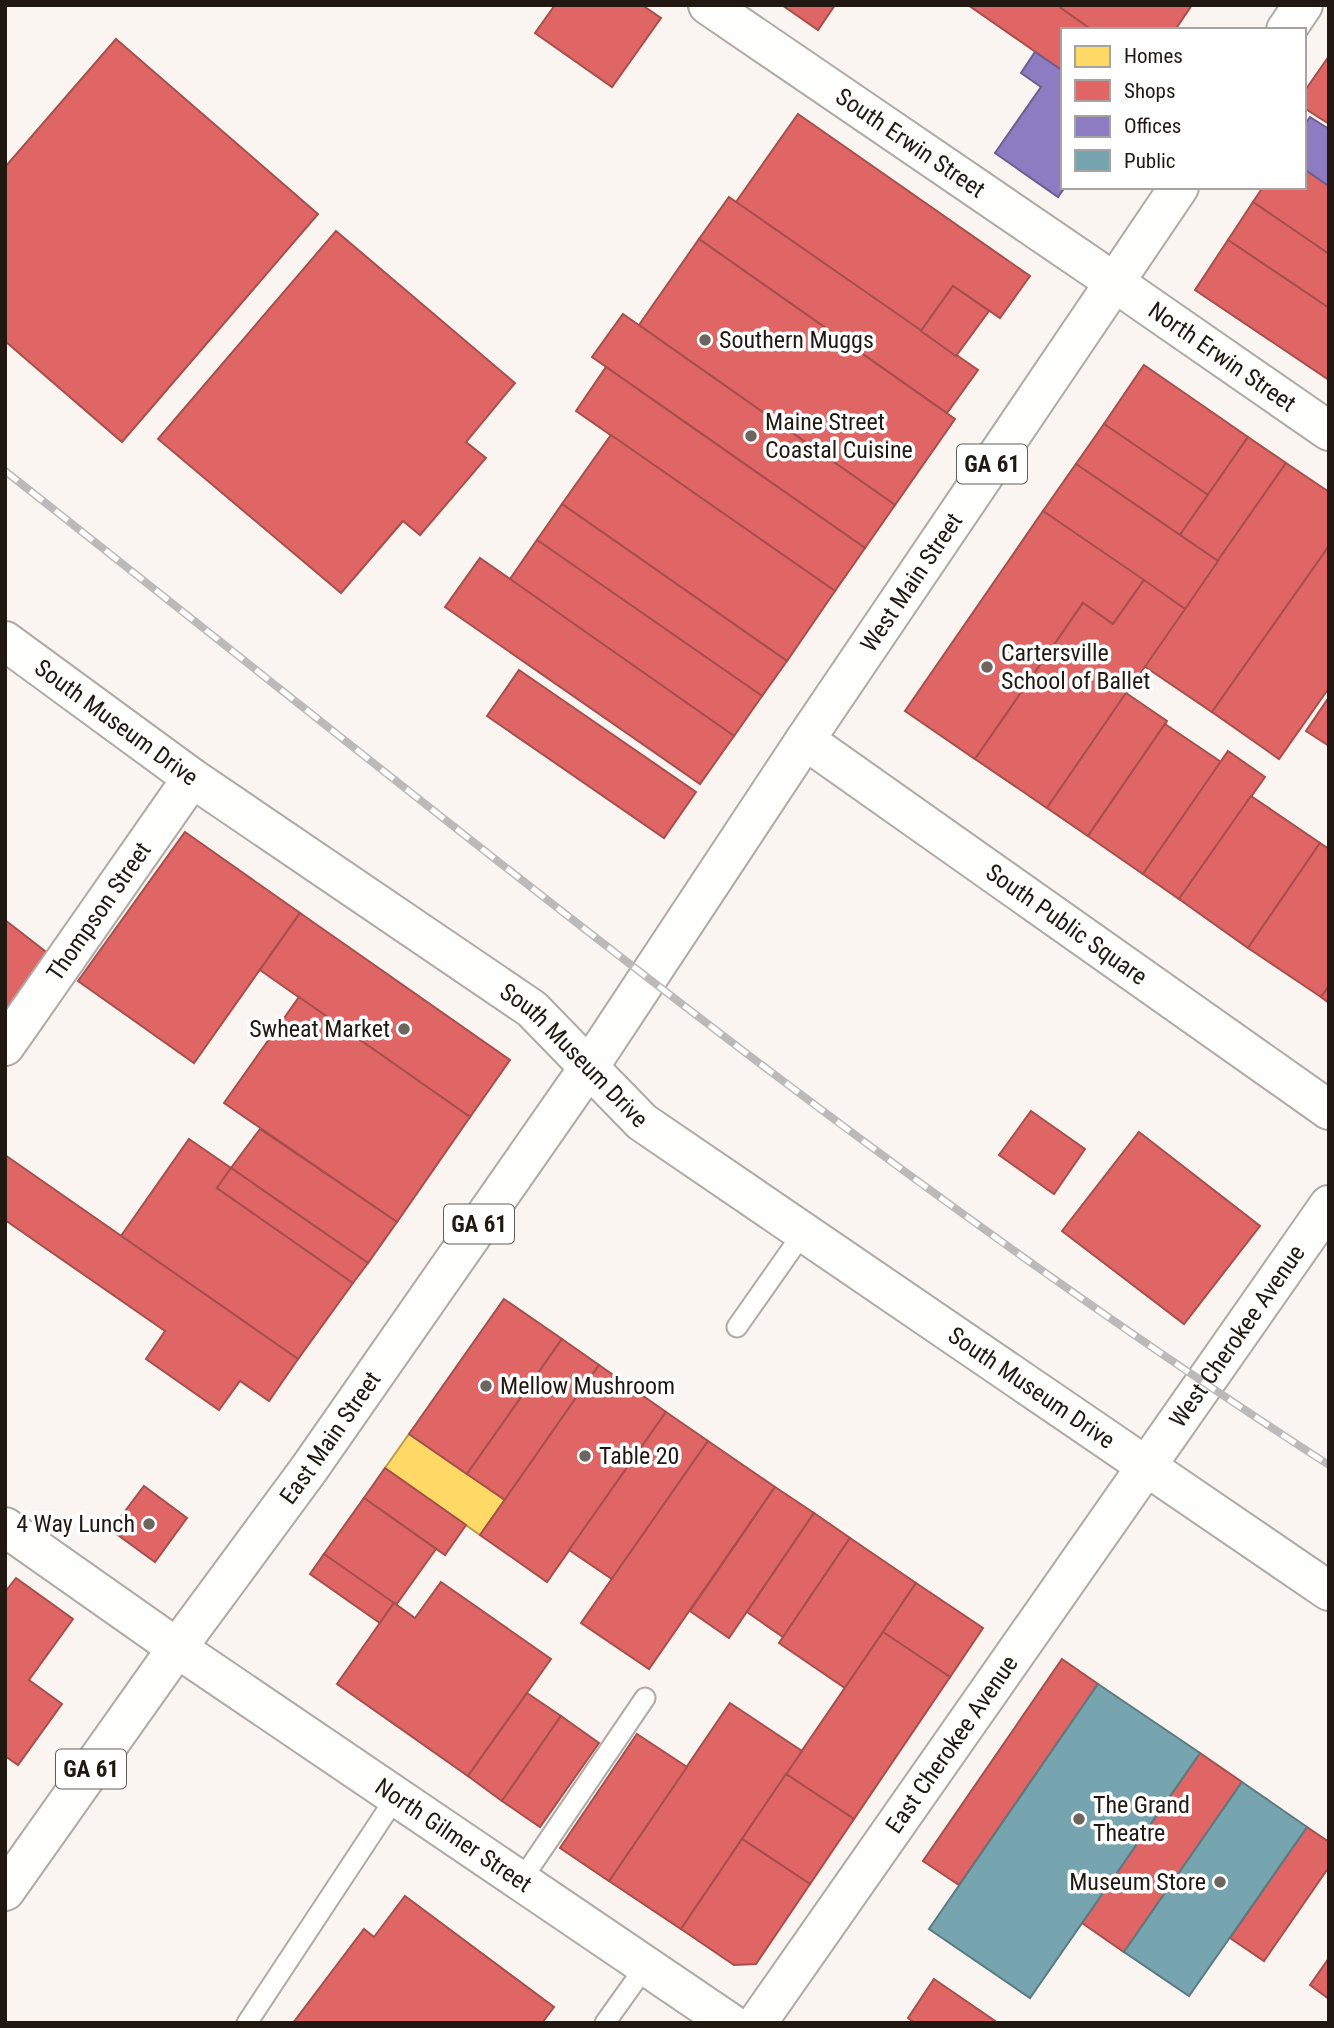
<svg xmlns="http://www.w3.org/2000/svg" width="1334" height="2028" viewBox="0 0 1334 2028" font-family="'Roboto Condensed',sans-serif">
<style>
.homes{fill:#ffd966;stroke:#bc9f4c;stroke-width:2}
.shops{fill:#e06666;stroke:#a74f4c;stroke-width:2}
.offices{fill:#8e7cc3;stroke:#6d5e8e;stroke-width:2}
.public{fill:#76a5af;stroke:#5c7b80;stroke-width:2}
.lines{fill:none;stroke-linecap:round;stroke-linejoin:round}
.lane-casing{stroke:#b0a9a4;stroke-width:23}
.street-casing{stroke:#b0a9a4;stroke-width:42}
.secondary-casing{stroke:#b0a9a4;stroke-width:42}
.primary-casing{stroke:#b0a9a4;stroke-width:42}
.lane{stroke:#fefefd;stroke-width:19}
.street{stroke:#fefefd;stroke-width:38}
.secondary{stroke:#fefefd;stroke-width:38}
.primary{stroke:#fefefd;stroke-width:38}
.rail-casing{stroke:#bcbab8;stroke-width:8}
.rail{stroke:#fff;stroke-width:5;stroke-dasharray:16;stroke-linecap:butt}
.poi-dot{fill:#6d655f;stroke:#fff;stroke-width:2.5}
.labels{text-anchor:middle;stroke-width:7;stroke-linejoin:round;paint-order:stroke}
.shield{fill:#fff;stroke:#645d58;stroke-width:2}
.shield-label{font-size:23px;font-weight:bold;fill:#211811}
.street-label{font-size:24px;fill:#211811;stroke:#fff}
.poi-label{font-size:24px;fill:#211811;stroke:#fff;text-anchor:start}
</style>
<rect width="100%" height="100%" fill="#faf5f0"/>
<path class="homes" d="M 409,1434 L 505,1500 L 480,1535 L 385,1468 Z"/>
<g class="shops">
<path d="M 555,5 L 642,5 L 661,18 L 612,87 L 535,33 Z"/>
<path d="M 782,5 L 835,5 L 818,30 Z"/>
<path d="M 968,5 L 1057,5 L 1092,30 L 1063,30 L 1063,71 Z"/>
<path d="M 1057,5 L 1192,5 L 1175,30 L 1092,30 Z"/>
<path d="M 116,39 L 318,214 L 122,442 L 5,341 L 5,167 Z"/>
<path d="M 1329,56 L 1329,124 L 1304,108 L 1304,92 Z"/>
<path d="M 798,114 L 1030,276 L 1000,318 L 953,286 L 921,331 L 736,202 Z"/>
<path d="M 1304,169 L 1329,186 L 1329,254 L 1253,202 L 1263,187 L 1304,187 Z"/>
<path d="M 729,197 L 978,370 L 947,413 L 699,239 Z"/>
<path d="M 1253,202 L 1329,254 L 1329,308 L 1228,240 Z"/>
<path d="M 336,231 L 515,383 L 466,442 L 486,458 L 420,535 L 403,521 L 341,593 L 158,439 Z"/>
<path d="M 699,239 L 955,419 L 895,505 L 639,325 Z"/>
<path d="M 1228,240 L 1329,308 L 1329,380 L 1195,290 Z"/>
<path d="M 953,286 L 989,311 L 956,356 L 921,331 Z"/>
<path d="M 623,314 L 895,505 L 865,548 L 592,357 Z"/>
<path d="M 1144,365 L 1248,437 L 1208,495 L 1104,424 Z"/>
<path d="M 606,367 L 865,548 L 835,591 L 576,411 Z"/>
<path d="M 1104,424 L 1208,495 L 1180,535 L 1076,464 Z"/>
<path d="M 611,435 L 835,591 L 787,661 L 562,504 Z"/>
<path d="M 1248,437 L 1286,463 L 1218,561 L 1180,535 Z"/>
<path d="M 1286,463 L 1329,492 L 1329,546 L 1212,712 L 1144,666 Z"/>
<path d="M 1076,464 L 1218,561 L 1185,609 L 1043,511 Z"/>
<path d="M 562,504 L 787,661 L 762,696 L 537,540 Z"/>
<path d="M 1043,511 L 1144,580 L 1113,624 L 1083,603 L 975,759 L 905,711 Z"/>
<path d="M 537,540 L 762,696 L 734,736 L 510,579 Z"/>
<path d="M 1329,546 L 1329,688 L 1279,759 L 1212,712 Z"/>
<path d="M 480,558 L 734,736 L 700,784 L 445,607 Z"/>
<path d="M 1144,580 L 1185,609 L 1047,808 L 975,759 L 1083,603 L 1113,624 Z"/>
<path d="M 519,670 L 696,792 L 664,838 L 487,716 Z"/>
<path d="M 1126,693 L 1167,721 L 1088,836 L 1047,808 Z"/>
<path d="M 1329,697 L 1329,746 L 1306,731 Z"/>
<path d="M 1165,724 L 1221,762 L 1143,874 L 1088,836 Z"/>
<path d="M 1228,751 L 1265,777 L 1179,899 L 1143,874 Z"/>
<path d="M 1251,796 L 1320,843 L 1248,948 L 1179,899 Z"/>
<path d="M 185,832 L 300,913 L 194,1063 L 78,981 Z"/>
<path d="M 1320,843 L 1329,849 L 1329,986 L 1321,997 L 1248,948 Z"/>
<path d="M 300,913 L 510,1060 L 470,1117 L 260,970 Z"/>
<path d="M 5,920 L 50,955 L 5,1013 Z"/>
<path d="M 1329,986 L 1329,1003 L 1321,997 Z"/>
<path d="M 299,997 L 470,1117 L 397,1222 L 224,1103 Z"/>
<path d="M 1031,1111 L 1085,1149 L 1054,1194 L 999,1155 Z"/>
<path d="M 260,1129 L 397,1222 L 368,1263 L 231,1168 Z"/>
<path d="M 1139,1132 L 1260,1226 L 1184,1324 L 1062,1231 Z"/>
<path d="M 189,1139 L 231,1168 L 217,1188 L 353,1283 L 298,1359 L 121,1236 Z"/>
<path d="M 5,1155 L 298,1359 L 269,1401 L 240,1381 L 219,1410 L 146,1359 L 165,1331 L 5,1220 Z"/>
<path d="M 231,1168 L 368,1263 L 353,1283 L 217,1188 Z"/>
<path d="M 504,1299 L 562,1339 L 467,1474 L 409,1434 Z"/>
<path d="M 562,1339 L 599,1365 L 505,1500 L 467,1474 Z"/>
<path d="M 599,1365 L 666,1412 L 547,1582 L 480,1535 Z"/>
<path d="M 666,1412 L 708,1441 L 612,1579 L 569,1550 Z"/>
<path d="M 708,1441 L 775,1487 L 649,1669 L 581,1623 Z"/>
<path d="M 385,1468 L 466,1525 L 445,1555 L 364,1498 Z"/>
<path d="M 144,1486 L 187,1518 L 155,1562 L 111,1530 Z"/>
<path d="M 775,1487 L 814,1513 L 729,1638 L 690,1611 Z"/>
<path d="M 364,1498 L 436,1549 L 396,1605 L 324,1554 Z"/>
<path d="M 814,1513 L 850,1538 L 783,1637 L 747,1612 Z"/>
<path d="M 850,1538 L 916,1583 L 845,1688 L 779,1643 Z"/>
<path d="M 324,1554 L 394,1603 L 380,1623 L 310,1574 Z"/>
<path d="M 16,1578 L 73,1619 L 29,1680 L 62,1704 L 18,1765 L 5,1756 L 5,1592 Z"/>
<path d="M 441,1582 L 551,1659 L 468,1776 L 337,1684 L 394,1603 L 415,1618 Z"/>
<path d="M 916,1583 L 983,1628 L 950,1677 L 883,1632 Z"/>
<path d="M 883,1632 L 950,1677 L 854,1819 L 786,1774 Z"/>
<path d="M 1062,1659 L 1098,1684 L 959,1885 L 923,1861 Z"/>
<path d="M 527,1693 L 561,1716 L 502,1801 L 468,1776 Z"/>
<path d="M 730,1703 L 802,1751 L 681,1929 L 609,1881 Z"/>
<path d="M 561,1716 L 599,1743 L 540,1827 L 502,1801 Z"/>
<path d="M 637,1734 L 687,1767 L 609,1881 L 560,1848 Z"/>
<path d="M 1200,1753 L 1242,1782 L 1124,1952 L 1082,1923 Z"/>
<path d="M 786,1774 L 854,1819 L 810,1884 L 742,1839 Z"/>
<path d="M 1307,1827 L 1329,1842 L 1329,1867 L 1264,1961 L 1230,1938 Z"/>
<path d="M 742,1839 L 810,1884 L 756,1964 L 734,1965 L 681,1929 Z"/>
<path d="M 405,1896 L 554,2007 L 542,2023 L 293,2023 L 364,1929 L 374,1937 Z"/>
<path d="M 1329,1958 L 1329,1999 L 1310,1985 Z"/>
<path d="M 934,1979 L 998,2023 L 915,2023 L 908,2018 Z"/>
</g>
<g class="offices">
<path d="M 1035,52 L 1063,71 L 1063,187 L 1065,187 L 1058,197 L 995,153 L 1041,87 L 1021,73 Z"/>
<path d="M 1310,117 L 1329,129 L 1329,186 L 1304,169 L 1304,126 Z"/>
</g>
<g class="public">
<path d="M 1098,1684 L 1200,1753 L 1030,1998 L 929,1929 Z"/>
<path d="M 1242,1782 L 1307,1827 L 1189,1996 L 1124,1952 Z"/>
</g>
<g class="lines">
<g class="lane-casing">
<g id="lane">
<path d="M 737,1327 L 803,1233"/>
<path d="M 520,1882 L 645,1698"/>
<path d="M 247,2023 L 396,1797"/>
<path d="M 605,2023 L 645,1967"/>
</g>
</g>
<g class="street-casing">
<g id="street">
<path id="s1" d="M 5,641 L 192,778 L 532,1009 L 642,1122 L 1329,1591"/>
<path id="s2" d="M 805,740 L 1329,1110"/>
<path id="s3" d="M 5,1046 L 192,778"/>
<path d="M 5,1527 L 177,1648"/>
</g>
</g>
<g class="secondary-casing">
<g id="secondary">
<path id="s4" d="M 708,5 L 1114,282 L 1329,431"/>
<path id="s5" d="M 177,1648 L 730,2023"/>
<path id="s6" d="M 757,2023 L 1329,1205"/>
</g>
</g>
<g class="primary-casing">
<g id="primary">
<path d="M 1286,30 L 1303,5"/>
<path id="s7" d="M 5,1891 L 177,1648 L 309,1469 L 589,1067 L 805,740 L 1179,187"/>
</g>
</g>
<use href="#lane" class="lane"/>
<use href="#street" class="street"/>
<use href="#secondary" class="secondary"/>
<use href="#primary" class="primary"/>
<g class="rail-casing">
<path id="rail" d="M 5,471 C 438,812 865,1166 1329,1465"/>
</g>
<use href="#rail" class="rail"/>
</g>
<g class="poi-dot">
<circle cx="705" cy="340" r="7"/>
<circle cx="751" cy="436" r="7"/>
<circle cx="987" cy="667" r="7"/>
<circle cx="404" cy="1029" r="7"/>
<circle cx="486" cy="1386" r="7"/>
<circle cx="585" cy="1456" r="7"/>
<circle cx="149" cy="1524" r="7"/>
<circle cx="1079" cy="1819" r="7"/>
<circle cx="1220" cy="1882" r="7"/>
</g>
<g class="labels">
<g class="shield">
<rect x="957" y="444.5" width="70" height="39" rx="5"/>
<rect x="444" y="1204.5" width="70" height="39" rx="5"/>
<rect x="56" y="1749.5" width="70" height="39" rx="5"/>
</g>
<g class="shield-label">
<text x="992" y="472">GA 61</text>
<text x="479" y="1232">GA 61</text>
<text x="91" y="1777">GA 61</text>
</g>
<g class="street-label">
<text dy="8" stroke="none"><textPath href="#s4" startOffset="245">South Erwin Street</textPath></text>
<text dy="8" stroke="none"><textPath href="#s4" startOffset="623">North Erwin Street</textPath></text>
<text dy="8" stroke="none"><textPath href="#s7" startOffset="1592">West Main Street</textPath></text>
<text dy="8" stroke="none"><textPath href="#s1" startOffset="138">South Museum Drive</textPath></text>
<text dy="8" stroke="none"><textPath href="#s3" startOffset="164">Thompson Street</textPath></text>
<text dy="8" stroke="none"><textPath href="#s2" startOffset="320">South Public Square</textPath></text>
<text dy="8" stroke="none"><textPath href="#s1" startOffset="705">South Museum Drive</textPath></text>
<text dy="8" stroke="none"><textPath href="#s6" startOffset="838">West Cherokee Avenue</textPath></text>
<text dy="8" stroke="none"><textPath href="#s1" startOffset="1272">South Museum Drive</textPath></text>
<text dy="8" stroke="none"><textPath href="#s7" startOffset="558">East Main Street</textPath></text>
<text dy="8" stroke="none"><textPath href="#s6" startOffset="340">East Cherokee Avenue</textPath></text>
<text dy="8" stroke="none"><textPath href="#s5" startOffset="334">North Gilmer Street</textPath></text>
</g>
<g class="poi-label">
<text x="719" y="348">Southern Muggs</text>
<text x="765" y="430">Maine Street<tspan x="765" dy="28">Coastal Cuisine</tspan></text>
<text x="1001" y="661">Cartersville<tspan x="1001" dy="28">School of Ballet</tspan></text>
<text x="390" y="1037" text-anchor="end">Swheat Market</text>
<text x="500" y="1394">Mellow Mushroom</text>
<text x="599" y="1464">Table 20</text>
<text x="135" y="1532" text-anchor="end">4 Way Lunch</text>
<text x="1093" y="1813">The Grand<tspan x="1093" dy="28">Theatre</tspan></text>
<text x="1206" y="1890" text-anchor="end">Museum Store</text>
</g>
</g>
<rect width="1334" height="2028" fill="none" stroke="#211811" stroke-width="14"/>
<rect x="1061" y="28" width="245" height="161" fill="#ffffff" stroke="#a6a3a0" stroke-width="2"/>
<rect x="1075" y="46" width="35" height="21" fill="#ffd966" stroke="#a6a3a0" stroke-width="2"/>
<text x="1124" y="63" font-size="21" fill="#211811">Homes</text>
<rect x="1075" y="80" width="35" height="21" fill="#e06666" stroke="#a6a3a0" stroke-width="2"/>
<text x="1124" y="98" font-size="21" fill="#211811">Shops</text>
<rect x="1075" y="116" width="35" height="21" fill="#8e7cc3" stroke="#a6a3a0" stroke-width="2"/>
<text x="1124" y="133" font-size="21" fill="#211811">Offices</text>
<rect x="1075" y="150" width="35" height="21" fill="#76a5af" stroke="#a6a3a0" stroke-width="2"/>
<text x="1124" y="168" font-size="21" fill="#211811">Public</text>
</svg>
